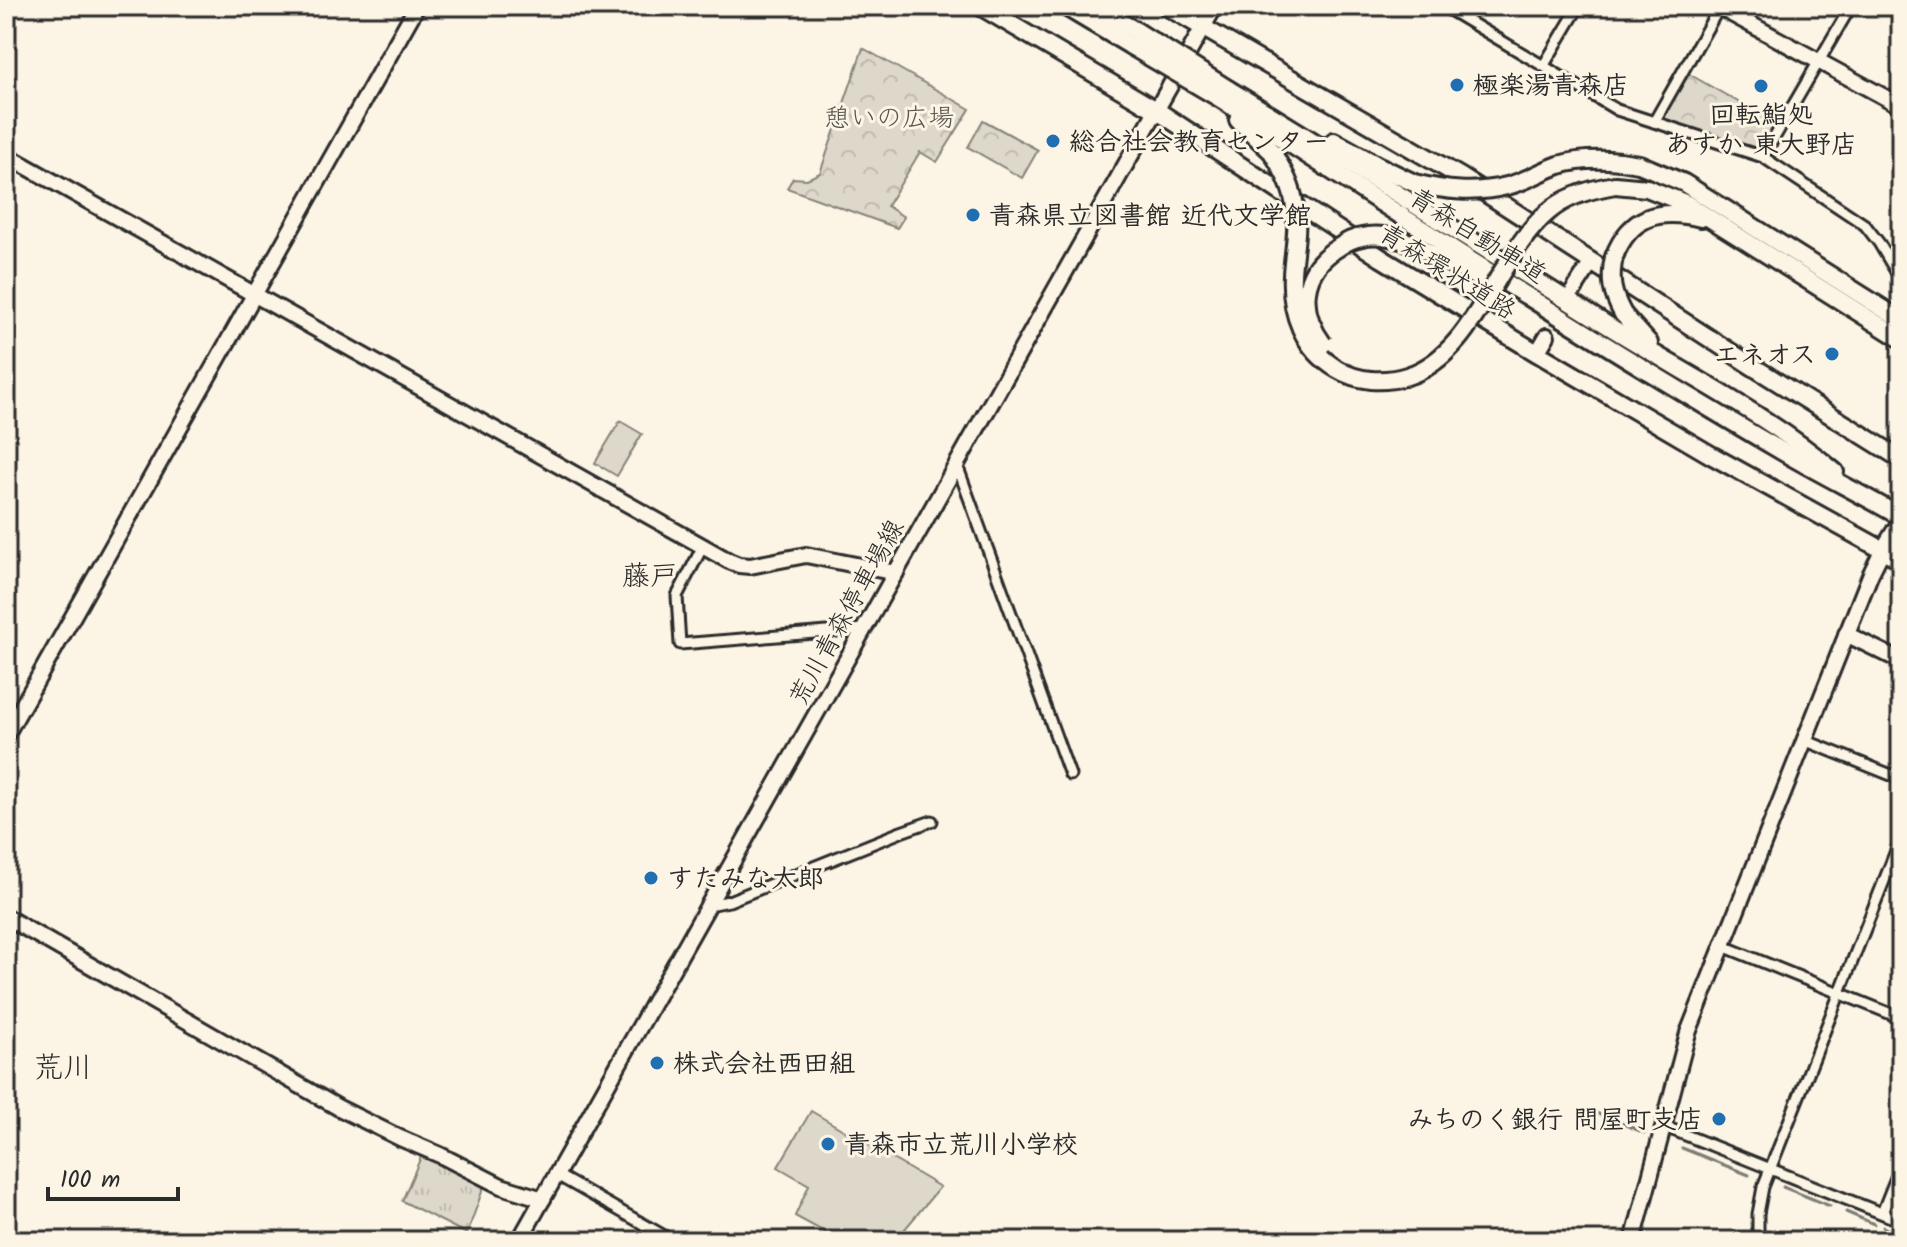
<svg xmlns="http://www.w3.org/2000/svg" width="1907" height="1247" viewBox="0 0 1907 1247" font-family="Kalam,'Klee One',sans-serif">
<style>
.grass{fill:url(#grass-tufts);stroke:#84827a;stroke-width:2}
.forest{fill:url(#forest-crowns);stroke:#84827a;stroke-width:2}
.garden{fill:#ded8ca;stroke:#84827a;stroke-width:2}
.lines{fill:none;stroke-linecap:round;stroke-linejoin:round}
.stream{stroke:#7d7b74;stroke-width:3}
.street-casing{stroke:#2b2b2b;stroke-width:15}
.secondary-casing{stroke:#2b2b2b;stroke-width:20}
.highway-casing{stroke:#2b2b2b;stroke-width:22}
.street{stroke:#fcf5e5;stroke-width:9}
.secondary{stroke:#fcf5e5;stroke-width:14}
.highway{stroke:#fcf5e5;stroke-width:16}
.highway-bridge-casing{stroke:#2b2b2b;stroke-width:22;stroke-linecap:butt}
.highway-bridge{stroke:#fcf5e5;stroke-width:16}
.poi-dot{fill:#1f6fb2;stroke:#fcf5e5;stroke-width:3}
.labels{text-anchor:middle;stroke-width:6;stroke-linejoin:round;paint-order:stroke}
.poi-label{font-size:26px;font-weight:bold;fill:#2b2b2b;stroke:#fcf5e5;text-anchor:start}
.park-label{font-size:26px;fill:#585653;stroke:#fcf5e5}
.street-label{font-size:26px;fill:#2b2b2b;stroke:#fcf5e5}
.neighbourhood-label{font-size:28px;fill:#2b2b2b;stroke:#fcf5e5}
.quarter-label{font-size:30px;fill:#2b2b2b;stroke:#fcf5e5}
</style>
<defs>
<pattern id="grass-tufts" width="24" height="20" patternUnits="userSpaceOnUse" patternTransform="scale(2)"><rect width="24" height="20" fill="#ded8ca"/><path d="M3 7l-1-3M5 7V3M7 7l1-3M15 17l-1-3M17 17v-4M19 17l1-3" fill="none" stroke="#bfbaae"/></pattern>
<pattern id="forest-crowns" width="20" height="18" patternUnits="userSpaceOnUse" patternTransform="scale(2)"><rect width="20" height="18" fill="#ded8ca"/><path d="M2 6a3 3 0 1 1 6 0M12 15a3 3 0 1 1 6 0" fill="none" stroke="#bfbaae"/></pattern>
</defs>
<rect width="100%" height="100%" fill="#fcf5e5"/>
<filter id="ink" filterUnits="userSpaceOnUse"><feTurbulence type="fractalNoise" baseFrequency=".0125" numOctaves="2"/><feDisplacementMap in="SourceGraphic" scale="16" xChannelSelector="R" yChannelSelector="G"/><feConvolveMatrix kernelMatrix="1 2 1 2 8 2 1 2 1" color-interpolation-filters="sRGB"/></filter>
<g filter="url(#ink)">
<path class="grass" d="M 423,1152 L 485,1183 L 467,1234 L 402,1201 Z"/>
<g class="forest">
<path d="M 863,48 L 970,109 L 937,162 L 920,152 L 887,206 L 904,217 L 897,228 L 787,188 L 793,178 L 807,179 L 820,173 Z"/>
<path d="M 1689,74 L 1773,122 L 1776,129 L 1764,149 L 1758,152 L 1666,122 L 1663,115 Z"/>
<path d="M 983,120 L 1038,150 L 1022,178 L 968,147 Z"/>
</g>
<g class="garden">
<path d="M 620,421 L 642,434 L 617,476 L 595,463 Z"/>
<path d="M 811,1111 L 940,1187 L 895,1241 L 841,1241 L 795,1216 L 809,1185 L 778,1167 Z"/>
</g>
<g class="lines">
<g class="stream">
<path d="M 1591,1111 L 1645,1133"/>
<path d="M 1682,1148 L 1749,1175"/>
<path d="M 1783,1187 L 1830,1206"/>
<path d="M 1846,1212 L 1874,1224"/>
<path d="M 1883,1227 L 1889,1230"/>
<path d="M 1897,1233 L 1901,1234"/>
</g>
<g class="street-casing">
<g id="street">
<path d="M 1443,6 L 1617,110 L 1763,157 L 1865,225 L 1879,243 L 1901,280"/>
<path d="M 1544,65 L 1579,6"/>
<path d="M 1654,122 L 1720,6"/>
<path d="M 1763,157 L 1851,6"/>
<path d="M 957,465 L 1070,775"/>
<path d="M 703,546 L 677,596 L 680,644 L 864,629"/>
<path d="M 1804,740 L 1901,779"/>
<path d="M 709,905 L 729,901 L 901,832 L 932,821"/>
<path d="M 1723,946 L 1901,1018"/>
<path d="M 1663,1126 L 1901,1221"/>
<path d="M 557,1175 L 673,1241"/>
<path d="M 1882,1213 L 1901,1165"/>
<path d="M 1758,1241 L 1758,1214 L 1763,1187 L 1901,838"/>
</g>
</g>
<g class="secondary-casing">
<g id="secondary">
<path d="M 1717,6 L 1901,106"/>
<path d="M 6,155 L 729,561 L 739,565 L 750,566 L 806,555 L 896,573"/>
<path d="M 1574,290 L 1592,262"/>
<path d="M 1537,353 L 1547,336"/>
<path d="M 1846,634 L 1901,661"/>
<path d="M 6,735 L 417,6"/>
<path d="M 6,917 L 339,1108 L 400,1138 L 440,1155 L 501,1186 L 543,1199"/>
<path d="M 519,1241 L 1215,6"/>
<path d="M 1633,1241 L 1688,1033 L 1871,573 L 1883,549 L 1901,520"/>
</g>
</g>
<g class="highway-casing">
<g id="highway">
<path d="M 980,6 L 1156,110 L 1381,258 L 1537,353 L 1711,455 L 1901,560"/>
<path d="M 1064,6 L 1131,46"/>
<path d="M 1092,6 L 1138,32"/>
<path d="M 1166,6 L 1461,177 L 1752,366 L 1901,459"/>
<path d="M 1228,89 C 1358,168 1486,250 1615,330 C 1689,376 1769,416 1835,472"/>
<path d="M 1221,99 C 1407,220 1593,341 1785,453 C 1823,475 1863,495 1901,517"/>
<path d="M 1238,120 L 1272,152"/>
<path d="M 1334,141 L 1379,166 L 1414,183"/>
<path d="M 1620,161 L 1639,164 L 1684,183 L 1901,320"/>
<path d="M 1615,185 L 1647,188 L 1687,204 L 1901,339"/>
<path d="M 1411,243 L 1494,286"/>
<path d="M 1614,257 C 1630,215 1660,208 1701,218"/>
<path d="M 1623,314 L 1649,343"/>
</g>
</g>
<use href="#street" class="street"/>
<use href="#secondary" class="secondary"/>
<use href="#highway" class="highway"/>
<g class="highway-bridge-casing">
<g id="highway-bridge">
<path d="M 1138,32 L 1228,89"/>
<path d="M 1131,46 L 1221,99"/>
<path d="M 1272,152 C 1283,170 1293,187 1295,208 C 1299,230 1293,252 1292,275 C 1290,313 1303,348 1337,369 C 1358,382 1384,383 1407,376 C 1475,355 1496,256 1548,212 C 1566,196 1591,189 1615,185"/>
<path d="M 1414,183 C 1446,191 1474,194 1507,186 C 1525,182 1541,171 1559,165 C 1579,159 1600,159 1620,161"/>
<path d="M 1614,257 C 1609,280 1612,294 1623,314"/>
<path d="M 1323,344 C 1298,310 1300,270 1339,247 C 1346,242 1354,238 1362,237 C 1379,233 1395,238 1411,243"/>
</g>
</g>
<use href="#highway-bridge" class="highway-bridge"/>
</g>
</g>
<g class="poi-dot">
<circle cx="1457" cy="85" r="8"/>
<circle cx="1761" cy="86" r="8"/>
<circle cx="1053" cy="141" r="8"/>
<circle cx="973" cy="215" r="8"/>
<circle cx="1832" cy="354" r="8"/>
<circle cx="651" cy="878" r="8"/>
<circle cx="657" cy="1063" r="8"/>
<circle cx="1719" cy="1119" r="8"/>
<circle cx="828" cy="1144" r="8"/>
</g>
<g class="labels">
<g class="poi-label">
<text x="1473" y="94">極楽湯青森店</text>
<text x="1761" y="123" text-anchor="middle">回転鮨処<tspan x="1761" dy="30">あすか 東大野店</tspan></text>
<text x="1069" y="150">総合社会教育センター</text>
<text x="989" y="224">青森県立図書館 近代文学館</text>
<text x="1816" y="363" text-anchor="end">エネオス</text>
<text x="667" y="887">すたみな太郎</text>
<text x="673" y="1072">株式会社西田組</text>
<text x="1703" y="1128" text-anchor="end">みちのく銀行 問屋町支店</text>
<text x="844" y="1153">青森市立荒川小学校</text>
</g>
<g class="park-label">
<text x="889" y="126">憩いの広場</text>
</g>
<g class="street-label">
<text transform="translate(1478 235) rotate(32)" y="9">青森自動車道</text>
<text transform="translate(1448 271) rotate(32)" y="9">青森環状道路</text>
<text transform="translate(846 612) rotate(-61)" y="9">荒川青森停車場線</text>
</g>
<g class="neighbourhood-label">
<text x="650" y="585">藤戸</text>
</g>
<g class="quarter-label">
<text x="63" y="1077">荒川</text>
</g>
</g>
<rect width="1907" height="1247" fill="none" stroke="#fcf5e5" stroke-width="32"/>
<rect x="16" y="16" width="1875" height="1215" fill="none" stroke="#2b2b2b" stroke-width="3" filter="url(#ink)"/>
<path d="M48 1187v12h130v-12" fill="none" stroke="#2b2b2b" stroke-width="4"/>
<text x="60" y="1187" font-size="24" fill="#2b2b2b" stroke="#fcf5e5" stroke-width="6" paint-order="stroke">100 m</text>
</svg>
